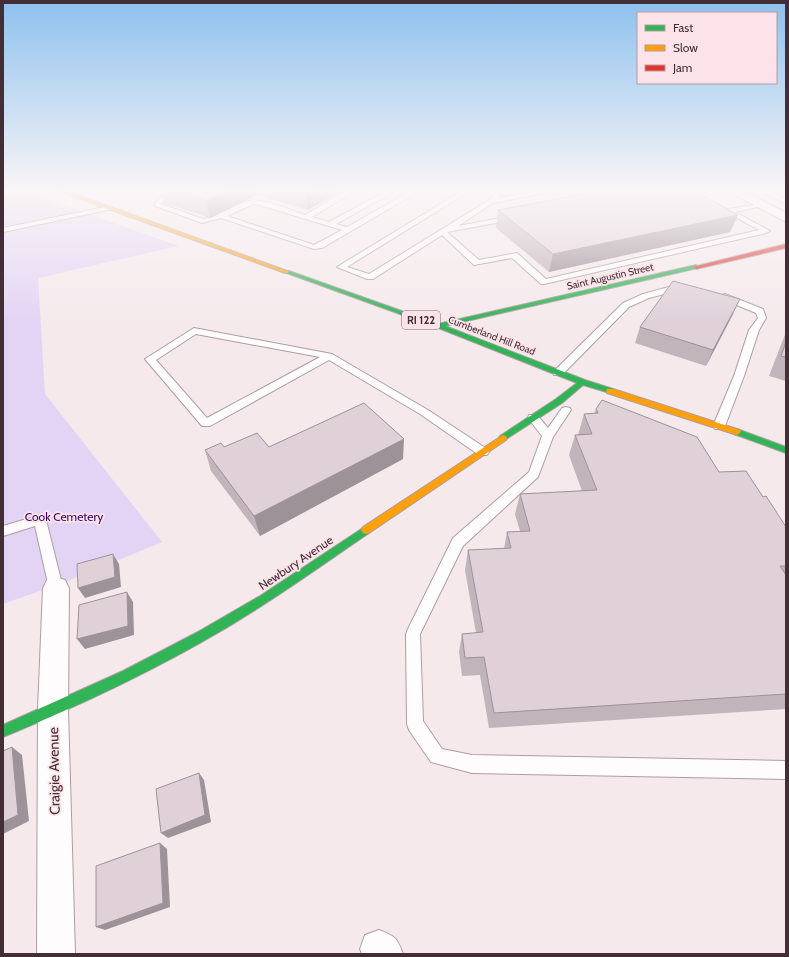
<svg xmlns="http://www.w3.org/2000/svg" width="789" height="957" viewBox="0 0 789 957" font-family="Cabin,sans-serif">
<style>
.green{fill:#e3d4f5}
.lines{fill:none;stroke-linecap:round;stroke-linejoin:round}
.lane-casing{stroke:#ac9ea2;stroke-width:2}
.street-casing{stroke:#ac9ea2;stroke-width:2}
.fast-casing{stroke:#ac9ea2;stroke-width:2}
.slow-casing{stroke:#ac9ea2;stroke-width:2}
.jam-casing{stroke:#ac9ea2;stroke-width:2}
.lane{fill:#fefcfc;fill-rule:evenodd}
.street{fill:#fefcfc;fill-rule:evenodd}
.fast{fill:#30b455;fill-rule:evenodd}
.slow{fill:#ff9f0a;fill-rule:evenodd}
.jam{fill:#e5322d;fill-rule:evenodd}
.wall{fill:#c1b4bb}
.shaded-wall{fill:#9d9298}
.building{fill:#e0d1d9;stroke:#9d9298}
.labels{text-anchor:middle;stroke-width:3.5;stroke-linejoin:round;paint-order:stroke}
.far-street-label{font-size:10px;fill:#442e35;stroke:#fbe3e9}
.shield{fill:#fbe3e9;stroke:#7b646b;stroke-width:1}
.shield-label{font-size:11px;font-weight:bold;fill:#442e35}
.park-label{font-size:12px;fill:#39006d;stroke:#fbe3e9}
.street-label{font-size:12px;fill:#442e35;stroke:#fbe3e9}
.near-street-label{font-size:14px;fill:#442e35;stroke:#fbe3e9}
</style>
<rect width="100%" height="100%" fill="#f5e9ec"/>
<path class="green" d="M 3,189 L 18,189 L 179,246 L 38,278 L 45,394 L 162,542 L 68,581 L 3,604 Z"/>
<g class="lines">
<g class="lane-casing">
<g id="lane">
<path d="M 178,189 L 187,189 L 163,201 L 161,204 L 203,219 C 219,217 232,205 249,201 C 263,198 291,210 305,215 L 349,189 L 358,189 L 312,217 L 329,222 L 390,189 L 399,189 L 336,224 L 347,227 L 414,189 L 423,189 L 322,248 L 314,249 L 221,218 L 202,223 L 155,206 L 154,205 L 158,199 ZM 256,204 L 342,230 L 314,245 L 227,216 L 251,205 Z"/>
<path d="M 465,189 L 473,189 L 347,267 L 369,274 L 486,202 L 494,196 L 492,189 L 498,189 L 500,196 L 498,198 L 549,189 L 566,189 L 493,203 L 458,226 L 512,216 L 516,218 L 512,220 L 447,232 L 479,260 L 517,253 L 546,279 L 759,230 L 726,212 L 725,211 L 728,209 L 762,204 L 762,206 L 735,212 L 770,231 L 766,233 L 544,284 L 541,284 L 512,258 L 474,265 L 442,235 L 373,279 L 367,279 L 337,267 Z"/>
<path d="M 757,189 L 766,189 L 786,199 L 786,204 Z"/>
<path d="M 110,206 L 112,207 L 112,209 L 3,232 L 3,228 Z"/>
<path d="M 680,284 L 684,287 L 683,289 L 649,298 L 629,307 L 562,375 L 554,375 L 553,373 L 554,371 L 623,303 L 643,294 Z"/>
<path d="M 725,294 L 763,309 L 766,318 L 759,330 L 744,376 L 725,426 L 723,429 L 715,429 L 713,426 L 734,376 L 749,330 L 758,318 L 756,313 L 722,299 L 721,297 L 722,295 Z"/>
<path d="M 194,328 L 332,354 L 428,410 L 487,449 L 489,452 L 487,455 L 479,455 L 420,414 L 329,360 L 210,426 L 202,426 L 145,359 ZM 196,334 L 320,357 L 207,418 L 156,360 Z"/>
<path d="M 566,407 L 570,408 L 571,410 L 553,437 L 538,477 L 463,546 L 420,634 L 423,721 L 442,749 L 472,755 L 786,761 L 786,779 L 472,773 L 431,762 L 409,730 L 407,724 L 406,634 L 408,629 L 453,538 L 529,472 L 542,436 L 528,418 L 529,415 L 537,415 L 548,428 L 562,408 Z"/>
<path d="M 40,515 L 45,516 L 63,588 L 61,592 L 56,594 L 51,592 L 49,588 L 35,526 L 3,536 L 3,526 Z"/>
</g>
</g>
<g class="street-casing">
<g id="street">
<path d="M 724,189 L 740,189 L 786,213 L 786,222 Z"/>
<path d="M 56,577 L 65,580 L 69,588 L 68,709 L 75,954 L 37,954 L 38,709 L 43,588 L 47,580 Z"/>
<path d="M 379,930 C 395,936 397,938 403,954 L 362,954 L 360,949 L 365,935 Z"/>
</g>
</g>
<g class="fast-casing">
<g id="fast">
<path d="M 696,265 L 699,267 L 698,268 L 445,326 L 585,380 L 613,389 L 614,391 L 610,393 L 583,385 L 562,403 L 503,441 L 500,440 L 499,438 L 500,436 L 556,399 L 577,383 L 436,327 L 284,272 L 289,271 L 438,324 Z"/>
<path d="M 737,429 L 786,447 L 786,453 L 734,434 L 733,432 L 734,430 Z"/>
<path d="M 366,526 L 369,527 L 371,530 L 369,533 C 322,565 275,599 226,628 C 155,670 79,706 3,737 L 3,725 L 123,671 L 196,633 L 260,596 Z"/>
</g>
</g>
<g class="slow-casing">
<g id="slow">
<path d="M 53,189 L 61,189 L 290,272 L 285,273 Z"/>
<path d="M 607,389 L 613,389 L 740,430 L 741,432 L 737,435 L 734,434 L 607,393 L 606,391 Z"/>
<path d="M 503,435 L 506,436 L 507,438 L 506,440 L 369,533 L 366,534 L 363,533 L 361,530 L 363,527 Z"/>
</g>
</g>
<g class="jam-casing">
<path id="jam" d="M 786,244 L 786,248 L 696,269 L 693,267 Z"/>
</g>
<use href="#lane" class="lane"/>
<use href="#street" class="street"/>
<use href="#fast" class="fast"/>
<use href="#slow" class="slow"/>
<use href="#jam" class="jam"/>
</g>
<g class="wall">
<path d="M 161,189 L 345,189 L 308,210 L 257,195 L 210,218 L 165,203 Z"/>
<path d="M 498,210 L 738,215 L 730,232 L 549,272 L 496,228 Z"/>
<path d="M 733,314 L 706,366 L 635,343 L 640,327 Z"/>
<path d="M 786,332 L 786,381 L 769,376 Z"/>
<path d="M 596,409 L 719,472 L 763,497 L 786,527 L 786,709 L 489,728 L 480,675 L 462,676 L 459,652 L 462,634 L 476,633 L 465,570 L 468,550 L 504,549 L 507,532 L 520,531 L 515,514 L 520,494 L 582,491 L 569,455 L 575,435 L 578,435 L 584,414 L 594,414 Z"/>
<path d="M 224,447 L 269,447 L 403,459 L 260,536 L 211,471 L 205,450 Z"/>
</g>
<g class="shaded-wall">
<path d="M 230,189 L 256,189 L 257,195 L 210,218 L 206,201 Z"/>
<path d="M 313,189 L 345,189 L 308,210 L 306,193 Z"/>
<path d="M 738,215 L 730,232 L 549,272 L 553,254 Z"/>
<path d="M 740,299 L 733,314 L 706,366 L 713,350 Z"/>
<path d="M 404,439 L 403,459 L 260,536 L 254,516 Z"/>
<path d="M 113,554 L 119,564 L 121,587 L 85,598 L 78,588 Z"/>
<path d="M 127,592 L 133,602 L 134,635 L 85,649 L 77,639 Z"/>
<path d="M 12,747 L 22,755 L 29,821 L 3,834 L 3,822 Z"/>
<path d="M 199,773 L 204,780 L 211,822 L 168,838 L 161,833 Z"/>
<path d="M 160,843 L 167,849 L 170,907 L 105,930 L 96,927 Z"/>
</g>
<g class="building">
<path d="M 170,189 L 230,189 L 206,201 Z"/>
<path d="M 295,189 L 313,189 L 306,193 Z"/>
<path d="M 611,189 L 691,189 L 738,215 L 553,254 L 498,210 Z"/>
<path d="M 673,281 L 740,299 L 713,350 L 640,327 Z"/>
<path d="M 786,342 L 786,357 L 781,356 Z"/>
<path d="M 602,400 L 697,437 L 719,472 L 746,471 L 763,497 L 766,496 L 786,527 L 786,566 L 780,566 L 786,575 L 786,694 L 494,713 L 484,657 L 465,658 L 462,634 L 483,632 L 468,550 L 511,548 L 507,532 L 530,531 L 520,494 L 597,490 L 575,435 L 592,434 L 584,414 L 598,413 L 596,409 Z"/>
<path d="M 364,403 L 404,439 L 254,516 L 205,450 L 221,443 L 224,447 L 257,433 L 269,447 Z"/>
<path d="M 113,554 L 115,577 L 78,588 L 77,564 Z"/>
<path d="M 127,592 L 128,626 L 77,639 L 79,605 Z"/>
<path d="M 12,747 L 18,815 L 3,822 L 3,751 Z"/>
<path d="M 199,773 L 205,815 L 161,833 L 156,789 Z"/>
<path d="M 160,843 L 163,903 L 96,927 L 96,866 Z"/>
</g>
<linearGradient id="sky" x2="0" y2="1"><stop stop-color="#8dc1ee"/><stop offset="0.59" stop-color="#faf5f6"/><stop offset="1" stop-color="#faf5f6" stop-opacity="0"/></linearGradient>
<rect width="789" height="323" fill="url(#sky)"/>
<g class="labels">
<g class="far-street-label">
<text transform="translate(610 276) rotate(-13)" y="4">Saint Augustin Street</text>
<text transform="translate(492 335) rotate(21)" y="4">Cumberland Hill Road</text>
</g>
<rect class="shield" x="402" y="311" width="38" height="18" rx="3"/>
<g class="shield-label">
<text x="421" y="324">RI 122</text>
</g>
<g class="park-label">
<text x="64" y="521">Cook Cemetery</text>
</g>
<g class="street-label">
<text transform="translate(296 563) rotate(-34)" y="4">Newbury Avenue</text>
</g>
<g class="near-street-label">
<text transform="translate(54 771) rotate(-91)" y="5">Craigie Avenue</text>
</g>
</g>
<rect width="789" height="957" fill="none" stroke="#442e35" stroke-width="8"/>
<rect x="637" y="12" width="140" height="72" fill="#fbe3e9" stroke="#b29ba1"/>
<rect x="645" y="25" width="20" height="6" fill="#30b455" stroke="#b29ba1"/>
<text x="673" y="32" font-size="12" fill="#442e35">Fast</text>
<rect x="645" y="45" width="20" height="6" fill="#ff9f0a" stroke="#b29ba1"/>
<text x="673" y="52" font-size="12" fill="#442e35">Slow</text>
<rect x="645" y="65" width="20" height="6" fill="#e5322d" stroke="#b29ba1"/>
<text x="673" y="72" font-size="12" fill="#442e35">Jam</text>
</svg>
